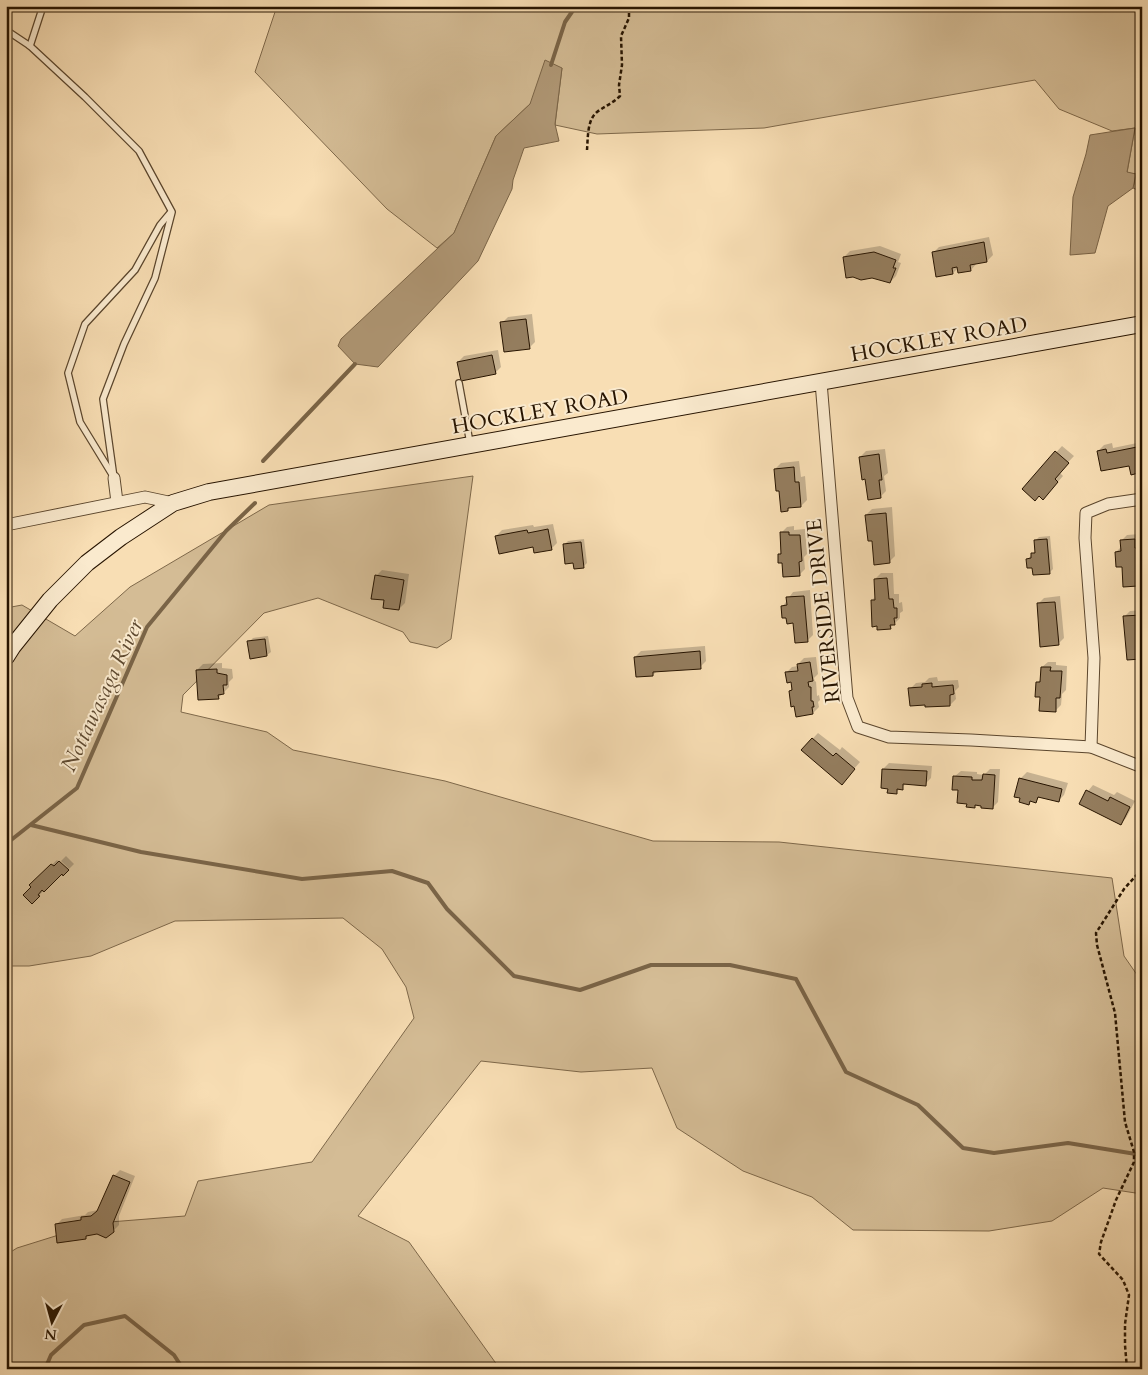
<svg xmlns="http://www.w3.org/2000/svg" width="1148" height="1375" viewBox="0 0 1148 1375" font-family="Cardo,serif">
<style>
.green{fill:#d4bc95;stroke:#7e684a}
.water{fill:#b19977;stroke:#7a6447}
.shadow{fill:#0003}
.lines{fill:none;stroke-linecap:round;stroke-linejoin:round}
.stream{stroke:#7a6447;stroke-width:4}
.building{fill:#947d5e;stroke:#271400}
.service-casing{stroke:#5b462d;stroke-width:8}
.minor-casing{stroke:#5b462d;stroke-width:13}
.secondary-casing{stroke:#271400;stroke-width:18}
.path{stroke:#271400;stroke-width:2.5;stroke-dasharray:4 2.5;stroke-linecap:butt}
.service{stroke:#faeace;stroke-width:5.5}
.minor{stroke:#faeace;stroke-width:11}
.secondary{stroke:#faeace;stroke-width:16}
.labels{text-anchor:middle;stroke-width:4;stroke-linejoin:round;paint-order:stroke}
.street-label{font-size:21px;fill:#271400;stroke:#faeace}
.water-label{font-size:22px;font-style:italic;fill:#5e4930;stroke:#faeace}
</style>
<rect width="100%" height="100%" fill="#f8deb4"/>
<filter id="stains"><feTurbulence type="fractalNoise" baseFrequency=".004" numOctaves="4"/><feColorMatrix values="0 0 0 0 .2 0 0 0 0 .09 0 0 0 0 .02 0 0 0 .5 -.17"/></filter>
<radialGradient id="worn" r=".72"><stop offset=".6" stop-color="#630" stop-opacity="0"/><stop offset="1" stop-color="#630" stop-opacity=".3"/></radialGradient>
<g class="green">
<path d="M 277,6 L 1142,6 L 1142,192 L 1133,188 L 1136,174 L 1127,173 L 1135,128 L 1112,131 L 1059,109 L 1035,80 L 764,128 L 597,134 L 555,125 L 562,68 L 530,104 L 496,136 L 454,233 L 437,248 L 387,209 L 255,72 Z"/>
<path d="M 473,476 L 451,639 L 437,648 L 410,642 L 403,632 L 318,598 L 264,613 L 183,695 L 181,712 L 267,732 L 293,750 L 445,781 L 653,841 L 779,842 L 1112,878 L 1124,956 L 1142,982 L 1142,1194 L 1103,1188 L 1052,1221 L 989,1231 L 853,1230 L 812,1197 L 743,1171 L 677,1128 L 652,1068 L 581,1072 L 481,1061 L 358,1216 L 409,1242 L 500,1369 L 6,1369 L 6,1255 L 17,1248 L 97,1223 L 185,1216 L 198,1181 L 312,1162 L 414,1018 L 406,987 L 382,949 L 343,918 L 175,921 L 91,956 L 29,966 L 6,966 L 6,608 L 22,605 L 75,636 L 130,587 L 269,505 Z"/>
</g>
<g class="water">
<path d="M 545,60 L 562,68 L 555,124 L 559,141 L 524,148 L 513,180 L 512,189 L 478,261 L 378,367 L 355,364 L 338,346 L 341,339 L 454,233 L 496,136 L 530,104 Z"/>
<path d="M 1135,128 L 1127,172 L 1136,174 L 1133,188 L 1108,206 L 1095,253 L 1070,255 L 1073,197 L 1086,154 L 1090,135 Z"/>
</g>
<g class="shadow">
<path d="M 989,237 L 993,255 L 987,261 L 977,263 L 971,270 L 959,272 L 958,268 L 953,273 L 933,253 L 939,247 Z"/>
<path d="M 880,246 L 901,254 L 898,262 L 901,263 L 896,276 L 890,282 L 872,276 L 844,257 L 850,251 Z"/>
<path d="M 532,314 L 535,342 L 529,348 L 502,323 L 508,317 Z"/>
<path d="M 498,350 L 501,367 L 495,373 L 458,362 L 464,356 Z"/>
<path d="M 1142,442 L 1142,471 L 1098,451 L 1104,445 L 1112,443 L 1113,448 Z"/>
<path d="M 1062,446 L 1074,456 L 1059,472 L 1063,476 L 1049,492 L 1039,495 L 1023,489 Z"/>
<path d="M 885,449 L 888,473 L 884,476 L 886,491 L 880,497 L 860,457 L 866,451 Z"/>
<path d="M 799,461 L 801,477 L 805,476 L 807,500 L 801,506 L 791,506 L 787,510 L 775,469 L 781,463 Z"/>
<path d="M 892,507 L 895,556 L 889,562 L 873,539 L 866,515 L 872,509 Z"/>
<path d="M 553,524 L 557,543 L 551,549 L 496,536 L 502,530 L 533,525 L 534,527 Z"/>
<path d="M 794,526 L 794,530 L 805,529 L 807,554 L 804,557 L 805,569 L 799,575 L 783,562 L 779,555 L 782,551 L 781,533 L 787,527 Z"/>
<path d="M 1140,534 L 1142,580 L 1137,585 L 1123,565 L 1116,552 L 1122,546 L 1121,541 L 1127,535 Z"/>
<path d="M 1050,536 L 1053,569 L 1049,573 L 1033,566 L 1028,559 L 1036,550 L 1035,541 L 1039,537 Z"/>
<path d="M 584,539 L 587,563 L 583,567 L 575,562 L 564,545 L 568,541 Z"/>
<path d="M 382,570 L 409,574 L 405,603 L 399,609 L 385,599 L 376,576 Z"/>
<path d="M 881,573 L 893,573 L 894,594 L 899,594 L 899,603 L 902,602 L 903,611 L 900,613 L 900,618 L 890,628 L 872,600 L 876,596 L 875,579 Z"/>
<path d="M 810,590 L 813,635 L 807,641 L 783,606 L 793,592 Z"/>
<path d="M 1060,596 L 1064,638 L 1058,644 L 1038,604 L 1044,598 Z"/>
<path d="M 1142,610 L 1142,656 L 1140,658 L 1124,617 L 1130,611 Z"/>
<path d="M 268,636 L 271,652 L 267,655 L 249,642 L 253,638 Z"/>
<path d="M 705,646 L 706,661 L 700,667 L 657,671 L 653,675 L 635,657 L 641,651 Z"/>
<path d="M 816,657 L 818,674 L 814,678 L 815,682 L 816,681 L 817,696 L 819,695 L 820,700 L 818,702 L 819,707 L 813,713 L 790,691 L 793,688 L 792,681 L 786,673 L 792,667 L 798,666 L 798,664 L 804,658 Z"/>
<path d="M 1048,662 L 1056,662 L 1056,665 L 1067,666 L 1066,690 L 1062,694 L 1061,705 L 1055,711 L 1041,696 L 1037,683 L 1042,678 L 1042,667 Z"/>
<path d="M 222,663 L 222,668 L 232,669 L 233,678 L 229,682 L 229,687 L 218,698 L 197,670 L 203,664 Z"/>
<path d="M 937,677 L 938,681 L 958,680 L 959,687 L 955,691 L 956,699 L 950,705 L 910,689 L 916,683 L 925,682 L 929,678 Z"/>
<path d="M 818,733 L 840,750 L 842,747 L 860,762 L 847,777 L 802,750 Z"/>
<path d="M 889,763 L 932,766 L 931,778 L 925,784 L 907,783 L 896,792 L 889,787 L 883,769 Z"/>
<path d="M 990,769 L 1000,769 L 998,802 L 992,808 L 977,804 L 974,807 L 968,803 L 959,789 L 955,776 L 961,771 L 977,772 L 977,774 L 984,775 Z"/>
<path d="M 1027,772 L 1068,783 L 1064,795 L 1058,801 L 1041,796 L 1035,801 L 1032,800 L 1028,803 L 1022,798 L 1016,796 L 1021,778 Z"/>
<path d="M 1093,785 L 1114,795 L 1117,792 L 1135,801 L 1126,818 L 1120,824 L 1081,804 L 1088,791 Z"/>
<path d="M 66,856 L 74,864 L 69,869 L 61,861 Z"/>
<path d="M 57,860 L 67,870 L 62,873 L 32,902 L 32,887 L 31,885 Z"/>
<path d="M 120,1170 L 135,1176 L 119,1216 L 119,1225 L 113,1231 L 89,1234 L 85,1238 L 56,1225 L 62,1219 L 85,1215 L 88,1212 L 98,1210 L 114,1176 Z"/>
</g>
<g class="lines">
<g class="stream">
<path d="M 551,65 L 565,22 L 576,6"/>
<path d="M 263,461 L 355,364"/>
<path d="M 31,825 L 141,852 L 302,879 L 392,871 L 428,883 L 447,909 L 514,976 L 580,990 L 651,965 L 730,965 L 796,979 L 846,1072 L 918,1105 L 963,1148 L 994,1153 L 1068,1143 L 1142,1155"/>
<path d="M 6,844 L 77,788 L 147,627 L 226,531 L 255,503"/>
<path d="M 45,1369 L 51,1355 L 84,1325 L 125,1316 L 174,1355 L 183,1369"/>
</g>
</g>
<g class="building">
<path d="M 984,242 L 987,262 L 970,265 L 971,271 L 958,273 L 957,267 L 952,268 L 953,274 L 936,277 L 932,252 Z"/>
<path d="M 874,252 L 896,260 L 893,268 L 896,268 L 890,283 L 872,278 L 861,280 L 853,277 L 846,278 L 843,257 Z"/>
<path d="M 526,319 L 530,349 L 504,352 L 500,322 Z"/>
<path d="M 492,355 L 496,374 L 461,381 L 457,362 Z"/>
<path d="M 1142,446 L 1142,472 L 1131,475 L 1129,466 L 1101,471 L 1097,451 L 1106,449 L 1107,453 Z"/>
<path d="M 1055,451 L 1069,463 L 1055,479 L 1058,482 L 1043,500 L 1039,496 L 1035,501 L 1022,489 Z"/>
<path d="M 879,454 L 882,480 L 879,480 L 881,498 L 868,500 L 865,479 L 862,480 L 859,457 Z"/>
<path d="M 794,467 L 795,482 L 799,482 L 801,507 L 788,508 L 788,511 L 781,512 L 779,491 L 776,491 L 774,469 Z"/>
<path d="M 886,513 L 890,563 L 874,565 L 872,541 L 868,541 L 865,515 Z"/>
<path d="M 548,529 L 552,550 L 534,553 L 533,547 L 499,554 L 495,536 L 527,530 L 528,533 Z"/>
<path d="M 780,532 L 789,532 L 789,535 L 800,535 L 802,561 L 799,562 L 800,576 L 783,577 L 782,563 L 778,563 L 778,554 L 781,554 Z"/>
<path d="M 1047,539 L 1050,574 L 1033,575 L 1032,568 L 1027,568 L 1026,559 L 1031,558 L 1031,553 L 1035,553 L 1034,540 Z"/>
<path d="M 1135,539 L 1135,548 L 1142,548 L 1142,567 L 1137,567 L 1138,586 L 1123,587 L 1122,567 L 1116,567 L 1115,552 L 1121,551 L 1120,540 Z"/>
<path d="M 581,542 L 584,568 L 574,569 L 573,563 L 565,564 L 563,544 Z"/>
<path d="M 375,575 L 404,580 L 399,610 L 383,608 L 384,600 L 371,599 Z"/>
<path d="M 887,578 L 889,599 L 893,599 L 894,608 L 897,608 L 897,618 L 894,618 L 895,625 L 890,625 L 891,629 L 877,630 L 877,626 L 872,627 L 871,600 L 875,600 L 874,579 Z"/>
<path d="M 804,596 L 808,642 L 795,643 L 793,623 L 787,624 L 786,618 L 782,618 L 781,606 L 787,605 L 786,597 Z"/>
<path d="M 1055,602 L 1059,645 L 1040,647 L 1037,603 Z"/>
<path d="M 1142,615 L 1142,637 L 1139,637 L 1141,659 L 1127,660 L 1123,616 Z"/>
<path d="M 265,639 L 267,656 L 250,659 L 247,641 Z"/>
<path d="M 700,651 L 701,669 L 653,672 L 653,676 L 636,677 L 634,657 Z"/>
<path d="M 810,662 L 813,681 L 808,682 L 809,687 L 811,687 L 811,701 L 813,701 L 814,707 L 812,707 L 813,714 L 796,717 L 794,706 L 791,707 L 789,691 L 792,690 L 791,682 L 787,683 L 785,672 L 798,671 L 797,664 Z"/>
<path d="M 1041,667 L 1051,667 L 1050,671 L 1062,671 L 1060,698 L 1056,698 L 1056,712 L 1039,711 L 1040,697 L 1035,697 L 1036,682 L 1040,682 Z"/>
<path d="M 217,669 L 217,673 L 227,675 L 227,685 L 223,685 L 224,694 L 218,695 L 219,699 L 198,700 L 196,670 Z"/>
<path d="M 932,683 L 932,687 L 953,685 L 954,694 L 950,695 L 950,706 L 925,707 L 925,705 L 910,706 L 908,688 L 922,687 L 922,684 Z"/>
<path d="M 812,738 L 833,756 L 836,753 L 855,769 L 842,785 L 801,750 Z"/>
<path d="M 882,769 L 927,771 L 926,786 L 903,784 L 903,790 L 897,789 L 897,794 L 887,793 L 888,789 L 881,788 Z"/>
<path d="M 983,774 L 995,775 L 993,809 L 981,808 L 981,806 L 975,805 L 975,808 L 966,807 L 967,804 L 957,803 L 958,790 L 952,790 L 953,776 L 972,777 L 972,780 L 982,780 Z"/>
<path d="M 1019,778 L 1062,789 L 1059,802 L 1038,797 L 1036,803 L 1030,801 L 1029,805 L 1019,802 L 1020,798 L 1014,797 Z"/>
<path d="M 1086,790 L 1108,801 L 1110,797 L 1130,807 L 1121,825 L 1079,804 Z"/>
<path d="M 59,861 L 69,870 L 63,876 L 62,874 L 44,892 L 42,890 L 38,895 L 40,896 L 32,904 L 23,895 L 31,887 L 29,885 L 51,864 L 54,866 Z"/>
<path d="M 113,1175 L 130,1182 L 113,1223 L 114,1232 L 106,1238 L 97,1234 L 86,1236 L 86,1239 L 57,1243 L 55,1224 L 81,1220 L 81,1217 L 91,1216 L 97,1211 Z"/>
</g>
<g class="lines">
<g class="service-casing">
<g id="service">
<path d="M 6,30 L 30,46 L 85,97 L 139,151 L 172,212 L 155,278 L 124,344 L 103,399 L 114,478"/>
<path d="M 30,46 L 43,6"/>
<path d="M 459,383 L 470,443"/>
<path d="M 113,476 L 80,422 L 68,373 L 85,324 L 135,270 L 160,225 L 170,213"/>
</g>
</g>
<g class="minor-casing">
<g id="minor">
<path d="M 821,382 L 847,698 L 858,727 L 889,737 L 971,740 L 1091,747 L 1142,767"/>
<path d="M 114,478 L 117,502"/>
<path d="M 6,525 L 145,497 L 173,503"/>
<path d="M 1091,747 L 1094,658 L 1085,538 L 1086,513 L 1108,504 L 1142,499"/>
</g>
</g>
<g class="secondary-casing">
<path id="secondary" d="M 6,657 L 13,646 L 50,600 L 87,563 L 121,537 L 173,503 L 209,492 L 1142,324"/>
</g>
<g class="path">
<path d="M 587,150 C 588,138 587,120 597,112 C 605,106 613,103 620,96 L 619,85 L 622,65 L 621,36 L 629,18 L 629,6"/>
<path d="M 1127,1369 L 1125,1345 L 1125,1324 L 1129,1295 L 1123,1280 L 1099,1254 L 1101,1242 L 1116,1200 L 1134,1162 L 1134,1152 L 1125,1122 L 1115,1013 L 1097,945 L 1096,933 L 1124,889 L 1142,869"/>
</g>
<use href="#service" class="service"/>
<use href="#minor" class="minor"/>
<use href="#secondary" class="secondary"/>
</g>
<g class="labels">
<g class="street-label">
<text transform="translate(939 339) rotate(-10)" y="7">HOCKLEY ROAD</text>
<text transform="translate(540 411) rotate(-10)" y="7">HOCKLEY ROAD</text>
<text transform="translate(823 611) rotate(-96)" y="7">RIVERSIDE DRIVE</text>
</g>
<g class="water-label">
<text transform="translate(101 695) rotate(-65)" y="8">Nottawasaga River</text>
</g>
</g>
<rect width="1148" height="1375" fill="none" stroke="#f8deb4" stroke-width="25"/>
<rect x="8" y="8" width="1133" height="1360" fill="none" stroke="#271400" stroke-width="2.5"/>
<rect x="12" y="12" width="1123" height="1350" fill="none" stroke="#271400"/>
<g transform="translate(52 1322) rotate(186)" stroke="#faeace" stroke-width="4" paint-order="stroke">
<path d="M0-4L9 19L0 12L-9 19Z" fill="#271400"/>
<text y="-8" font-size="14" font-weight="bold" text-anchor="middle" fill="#271400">N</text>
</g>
<rect width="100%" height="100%" filter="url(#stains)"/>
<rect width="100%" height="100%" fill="url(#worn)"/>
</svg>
